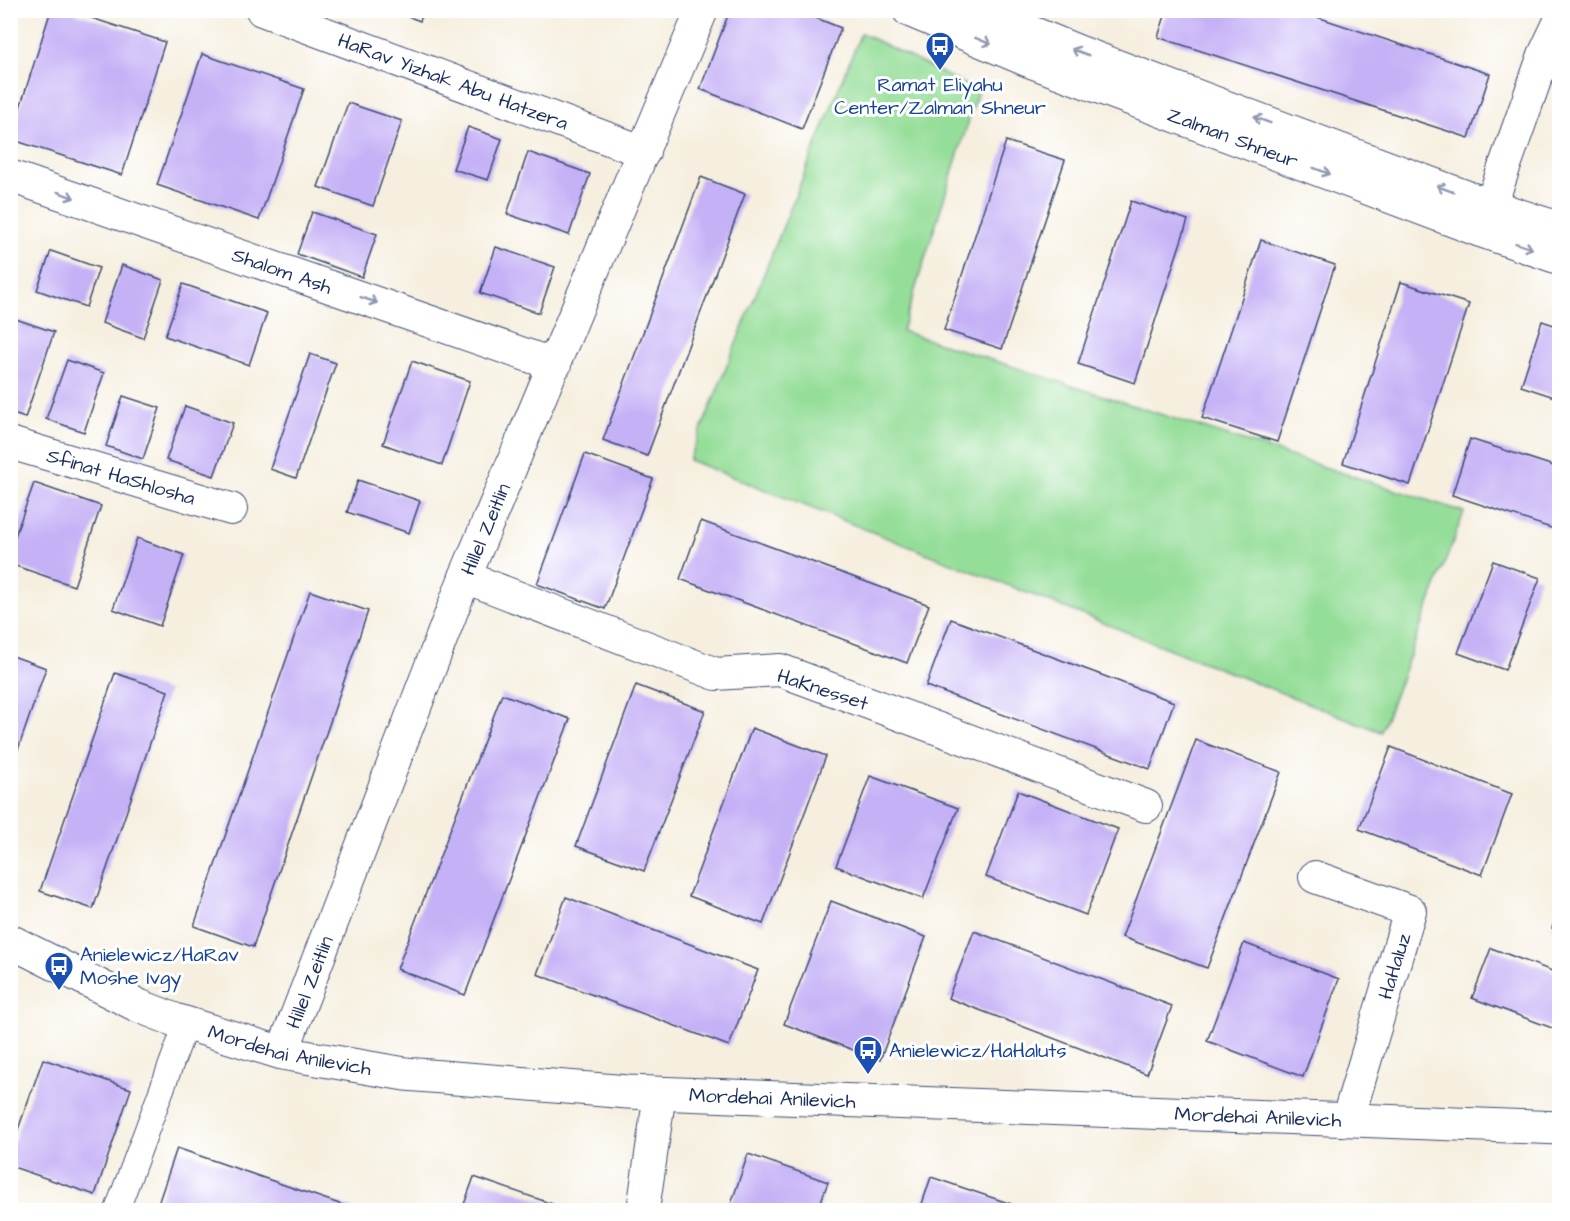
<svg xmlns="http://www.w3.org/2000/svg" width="1570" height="1221" viewBox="0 0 1570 1221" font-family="'Architects Daughter',sans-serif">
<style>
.green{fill:#95de99;stroke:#58867c;stroke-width:1.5}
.building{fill:#c5b1f6}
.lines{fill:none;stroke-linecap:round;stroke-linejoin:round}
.pedestrian-casing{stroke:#3c4c71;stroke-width:26}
.minor-casing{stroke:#3c4c71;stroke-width:34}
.tertiary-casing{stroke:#3c4c71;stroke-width:35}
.pedestrian{stroke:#fff;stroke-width:24}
.minor{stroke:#fff;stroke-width:32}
.tertiary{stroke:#fff;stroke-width:33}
.oneway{stroke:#8d97ae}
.labels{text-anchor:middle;stroke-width:6;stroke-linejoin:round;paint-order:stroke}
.street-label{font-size:20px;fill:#1b2f5e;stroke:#fff}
.transit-label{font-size:20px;fill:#164399;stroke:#fff;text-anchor:start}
</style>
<rect width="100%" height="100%" fill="#fff"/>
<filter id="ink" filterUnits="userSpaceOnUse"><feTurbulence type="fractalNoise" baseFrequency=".0167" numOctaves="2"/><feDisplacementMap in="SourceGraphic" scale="12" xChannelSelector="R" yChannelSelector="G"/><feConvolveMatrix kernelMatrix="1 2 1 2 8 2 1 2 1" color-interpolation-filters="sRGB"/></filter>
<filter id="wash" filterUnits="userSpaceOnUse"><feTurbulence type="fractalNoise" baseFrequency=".008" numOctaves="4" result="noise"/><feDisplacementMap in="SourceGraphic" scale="24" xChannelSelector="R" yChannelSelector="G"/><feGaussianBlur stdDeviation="1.35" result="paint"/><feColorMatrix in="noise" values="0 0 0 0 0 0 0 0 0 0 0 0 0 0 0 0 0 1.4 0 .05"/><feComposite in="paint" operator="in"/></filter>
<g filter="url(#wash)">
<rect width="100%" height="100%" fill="#f6efdf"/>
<path class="green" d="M 861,33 L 978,91 L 902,331 L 1464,512 L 1381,732 L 689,460 Z"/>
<g id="blocks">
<g class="building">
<path d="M 51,10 L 67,10 L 165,42 L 122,175 L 10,139 Z"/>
<path d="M 391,10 L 424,10 L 420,21 Z"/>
<path d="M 730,10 L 796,10 L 841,28 L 802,129 L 700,89 Z"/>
<path d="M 1167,10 L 1296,10 L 1490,74 L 1469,138 L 1158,37 Z"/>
<path d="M 202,54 L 304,89 L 259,220 L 157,185 Z"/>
<path d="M 348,103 L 402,121 L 373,206 L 318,187 Z"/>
<path d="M 468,127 L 502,139 L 488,180 L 453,169 Z"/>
<path d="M 1006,141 L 1065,160 L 1002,349 L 944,330 Z"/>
<path d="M 528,152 L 590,174 L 569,235 L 507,214 Z"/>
<path d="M 701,177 L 745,194 L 647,456 L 603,440 Z"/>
<path d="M 1131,201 L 1188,220 L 1135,383 L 1078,364 Z"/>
<path d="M 312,212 L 377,234 L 362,277 L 297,254 Z"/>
<path d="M 1261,240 L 1335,265 L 1277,442 L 1202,418 Z"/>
<path d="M 496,247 L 555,267 L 539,313 L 480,293 Z"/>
<path d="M 51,251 L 99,268 L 86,307 L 37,290 Z"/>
<path d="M 122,265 L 163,280 L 143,338 L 102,323 Z"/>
<path d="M 1401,282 L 1469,304 L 1410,485 L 1343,463 Z"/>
<path d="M 183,284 L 267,313 L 249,365 L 165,336 Z"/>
<path d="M 13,318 L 54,332 L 25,418 L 10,413 L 10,326 Z"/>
<path d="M 1542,321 L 1560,327 L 1560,399 L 1521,386 Z"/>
<path d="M 310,354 L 336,363 L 296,478 L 270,469 Z"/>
<path d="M 67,360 L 104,373 L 84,432 L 46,419 Z"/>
<path d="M 412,361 L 470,381 L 442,465 L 383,444 Z"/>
<path d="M 123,396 L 160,408 L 143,459 L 106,446 Z"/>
<path d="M 185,406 L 233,423 L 214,476 L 166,460 Z"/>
<path d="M 1470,439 L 1560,468 L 1560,531 L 1452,495 Z"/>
<path d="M 585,454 L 653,479 L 605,609 L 537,584 Z"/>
<path d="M 358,480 L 420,501 L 409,533 L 347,512 Z"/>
<path d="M 34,483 L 101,506 L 74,586 L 10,564 L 10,550 Z"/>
<path d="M 701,521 L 929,605 L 907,663 L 680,579 Z"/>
<path d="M 137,538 L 184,555 L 160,626 L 113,609 Z"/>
<path d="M 1493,561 L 1540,578 L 1505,670 L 1458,653 Z"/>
<path d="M 310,591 L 368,611 L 253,947 L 194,926 Z"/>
<path d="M 951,619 L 1174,702 L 1150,769 L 926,686 Z"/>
<path d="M 10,655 L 46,668 L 11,770 L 10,770 Z"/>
<path d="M 115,673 L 168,691 L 93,909 L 40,891 Z"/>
<path d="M 636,685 L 705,711 L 644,871 L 576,846 Z"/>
<path d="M 502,694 L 570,719 L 465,995 L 397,969 Z"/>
<path d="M 752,728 L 826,756 L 763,924 L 689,896 Z"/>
<path d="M 1196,740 L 1281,772 L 1207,968 L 1122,937 Z"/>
<path d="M 1391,747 L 1512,794 L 1482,875 L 1359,829 Z"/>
<path d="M 870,776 L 958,808 L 923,899 L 836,866 Z"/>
<path d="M 1018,791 L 1118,829 L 1086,915 L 986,877 Z"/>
<path d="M 566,897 L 758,970 L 729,1046 L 537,974 Z"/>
<path d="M 831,901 L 926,937 L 880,1060 L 784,1024 Z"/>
<path d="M 1559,909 L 1560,909 L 1560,930 L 1552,928 Z"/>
<path d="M 974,931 L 1172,1006 L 1147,1074 L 948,998 Z"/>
<path d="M 1244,943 L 1339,979 L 1303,1077 L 1207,1041 Z"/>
<path d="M 1491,948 L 1560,974 L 1560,1031 L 1472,998 Z"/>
<path d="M 10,1005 L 17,1008 L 11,1026 L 10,1026 Z"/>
<path d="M 43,1059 L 131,1089 L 95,1195 L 10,1166 L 10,1152 Z"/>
<path d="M 177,1148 L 357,1210 L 156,1210 Z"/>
<path d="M 748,1154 L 828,1182 L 818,1210 L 729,1210 Z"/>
<path d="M 474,1177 L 570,1210 L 462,1210 Z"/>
<path d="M 931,1177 L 1020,1207 L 1019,1210 L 920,1210 Z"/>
<path d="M 1320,1205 L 1336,1210 L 1318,1210 Z"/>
</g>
</g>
</g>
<g filter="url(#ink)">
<use href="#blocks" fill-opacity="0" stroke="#3c4c71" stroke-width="1.5"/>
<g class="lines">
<g class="pedestrian-casing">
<path id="pedestrian" d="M 117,1210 L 182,1035"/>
</g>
<g class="minor-casing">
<g id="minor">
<path id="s1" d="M 262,10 L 644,152"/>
<path id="s2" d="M 10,176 L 555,365"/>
<path d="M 1482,230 L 1544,55 L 1560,21"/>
<path id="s3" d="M 10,443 L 231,509"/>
<path d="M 465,577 L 716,674 L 780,670 L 1146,806"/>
<path d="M 1315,877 L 1410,911 L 1348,1118"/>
<path id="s4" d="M 282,1053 L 465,577 L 702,10"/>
<path d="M 643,1210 L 660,1093"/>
</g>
</g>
<g class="tertiary-casing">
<g id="tertiary">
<path id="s5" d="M 909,10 L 1028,60 L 1482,231 L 1560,258"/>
<path d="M 976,10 L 1081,53 L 1490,206 L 1560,229"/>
<path id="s6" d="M 10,941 L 139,1006 L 175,1020 L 282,1053 L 405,1074 L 628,1092 L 1560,1128"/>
</g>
</g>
<use href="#pedestrian" class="pedestrian"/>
<use href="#minor" class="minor"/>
<use href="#tertiary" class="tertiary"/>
</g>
<defs><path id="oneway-shaft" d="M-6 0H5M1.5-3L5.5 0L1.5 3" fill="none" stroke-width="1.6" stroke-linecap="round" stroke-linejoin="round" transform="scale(1.5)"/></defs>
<g class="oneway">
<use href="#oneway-shaft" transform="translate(983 41) rotate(22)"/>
<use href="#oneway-shaft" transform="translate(1080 52) rotate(-159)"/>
<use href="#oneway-shaft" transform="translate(1262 120) rotate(-159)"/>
<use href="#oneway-shaft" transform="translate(1322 171) rotate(21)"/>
<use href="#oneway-shaft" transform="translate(1445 189) rotate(-159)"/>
<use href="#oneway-shaft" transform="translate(66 195) rotate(20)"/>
<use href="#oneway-shaft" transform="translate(1524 246) rotate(19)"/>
<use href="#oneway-shaft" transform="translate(369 300) rotate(19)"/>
</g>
</g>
<defs>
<g id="bus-pin" transform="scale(1.5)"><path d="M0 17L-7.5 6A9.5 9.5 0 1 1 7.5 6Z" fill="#1a4fb4" stroke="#fff"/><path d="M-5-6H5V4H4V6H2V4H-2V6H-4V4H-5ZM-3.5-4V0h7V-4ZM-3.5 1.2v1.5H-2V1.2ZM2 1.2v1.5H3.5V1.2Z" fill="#fff"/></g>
</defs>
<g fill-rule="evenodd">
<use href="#bus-pin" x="940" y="46"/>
<use href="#bus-pin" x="59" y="966"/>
<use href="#bus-pin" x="868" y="1050"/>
</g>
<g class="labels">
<g class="street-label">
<text dy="7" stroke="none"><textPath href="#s1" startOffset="204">HaRav Yizhak Abu Hatzera</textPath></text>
<text dy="7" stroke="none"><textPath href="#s5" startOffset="348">Zalman Shneur</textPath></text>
<text dy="7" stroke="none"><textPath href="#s2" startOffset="288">Shalom Ash</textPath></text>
<text dy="7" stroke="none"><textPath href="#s3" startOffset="116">Sfinat HaShlosha</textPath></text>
<text dy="7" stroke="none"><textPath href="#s4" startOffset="562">Hillel Zeitlin</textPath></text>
<text transform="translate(823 689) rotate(18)" y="7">HaKnesset</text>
<text transform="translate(1394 966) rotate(-73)" y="7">HaHaluz</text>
<text dy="7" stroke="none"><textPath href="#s4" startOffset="76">Hillel Zeitlin</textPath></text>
<text dy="7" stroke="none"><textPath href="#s6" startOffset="302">Mordehai Anilevich</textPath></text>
<text dy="7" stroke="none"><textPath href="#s6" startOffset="788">Mordehai Anilevich</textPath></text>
<text dy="7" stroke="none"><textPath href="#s6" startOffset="1274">Mordehai Anilevich</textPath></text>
</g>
<g class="transit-label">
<text x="940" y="91" text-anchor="middle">Ramat Eliyahu<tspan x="940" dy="23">Center/Zalman Shneur</tspan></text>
<text x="80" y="961">Anielewicz/HaRav<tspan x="80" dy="23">Moshe Ivgy</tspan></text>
<text x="889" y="1057">Anielewicz/HaHaluts</text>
</g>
</g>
<rect width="1570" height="1221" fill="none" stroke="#fff" stroke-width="36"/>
</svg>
